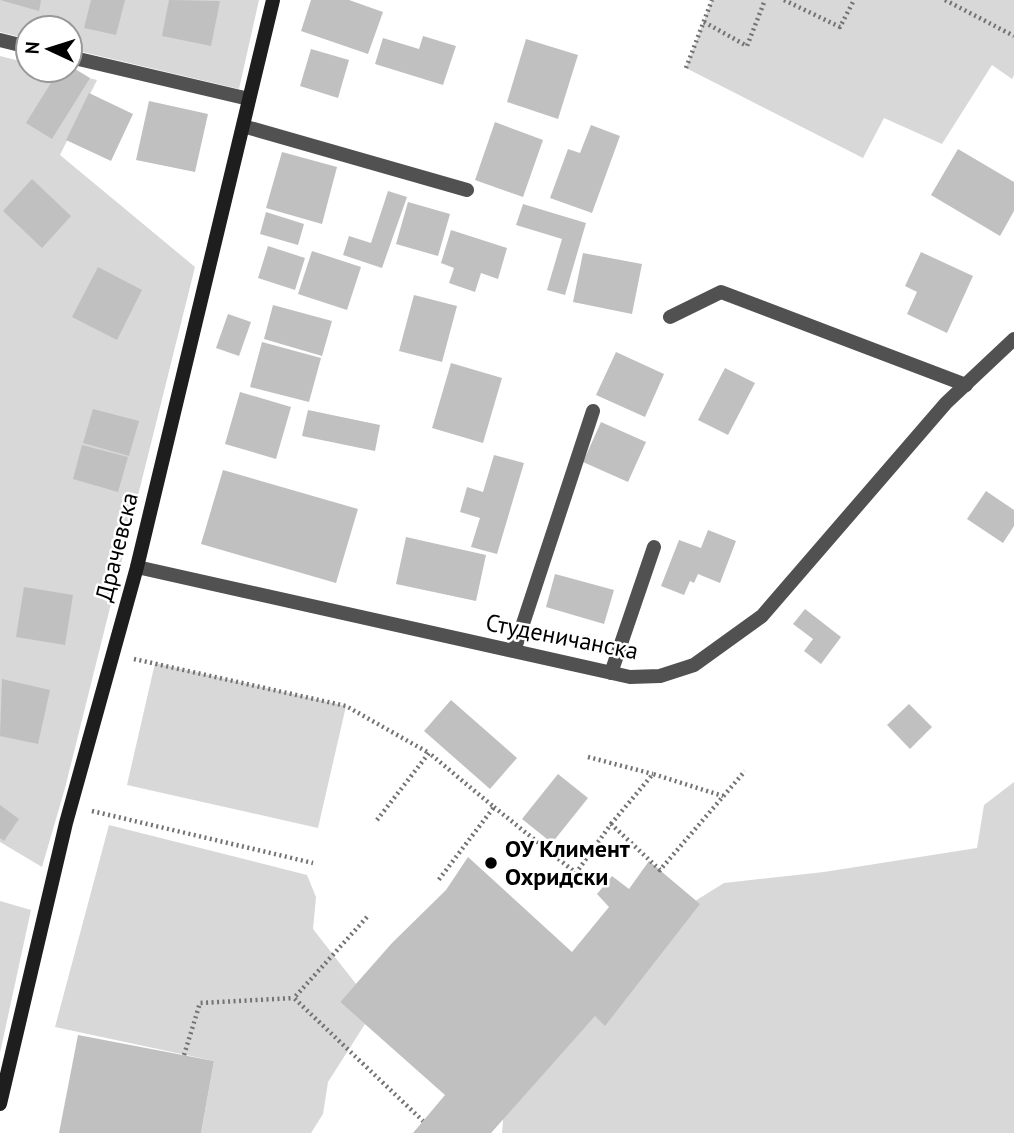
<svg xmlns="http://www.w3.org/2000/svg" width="1014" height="1133" viewBox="0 0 1014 1133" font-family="'PT Sans',sans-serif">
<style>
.green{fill:#d8d8d8}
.building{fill:#c0c0c0}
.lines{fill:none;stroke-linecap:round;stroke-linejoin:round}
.path{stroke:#737373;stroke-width:4.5;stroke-dasharray:2 3.5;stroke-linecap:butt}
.service{stroke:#515151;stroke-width:14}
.minor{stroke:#515151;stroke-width:14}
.secondary{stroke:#1e1e1e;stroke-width:14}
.poi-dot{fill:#000;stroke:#fff;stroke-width:2.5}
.labels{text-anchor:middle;stroke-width:5;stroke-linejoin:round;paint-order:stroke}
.street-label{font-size:24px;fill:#000;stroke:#fff}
.poi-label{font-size:24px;font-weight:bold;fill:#000;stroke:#fff;text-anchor:start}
</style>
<rect width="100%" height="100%" fill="#fff"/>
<g class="green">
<path d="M 0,0 L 259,0 L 239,89 L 70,49 L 70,28 L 28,28 L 28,39 L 0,32 Z"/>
<path d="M 712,0 L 1014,0 L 1014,75 L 1012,79 L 992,65 L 942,144 L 884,118 L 863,158 L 686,68 Z"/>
<path d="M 0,56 L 28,63 L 28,70 L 56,70 L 97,80 L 60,155 L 195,267 L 65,788 L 42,867 L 0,842 Z"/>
<path d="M 155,663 L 346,706 L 318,828 L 127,785 Z"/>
<path d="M 1014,782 L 1014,1133 L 502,1133 L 508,1058 L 600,960 L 724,883 L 824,872 L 977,848 L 984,805 Z"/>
<path d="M 109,825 L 307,875 L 316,897 L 313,929 L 356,984 L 340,1002 L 365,1024 L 328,1082 L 323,1114 L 311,1133 L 201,1133 L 214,1061 L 55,1027 Z"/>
<path d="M 0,901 L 31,910 L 0,1053 Z"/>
</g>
<g class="building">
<path d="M 0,0 L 41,0 L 39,11 Z"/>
<path d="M 91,0 L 125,0 L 116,35 L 84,28 Z"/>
<path d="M 169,0 L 220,1 L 211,46 L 162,36 Z"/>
<path d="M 311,0 L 349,0 L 383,12 L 368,54 L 301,31 Z"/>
<path d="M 423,36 L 456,46 L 443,85 L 375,64 L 383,38 L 419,49 Z"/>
<path d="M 526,39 L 578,55 L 558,119 L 507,102 Z"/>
<path d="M 311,49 L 349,60 L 338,98 L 300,86 Z"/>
<path d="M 70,66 L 90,78 L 52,139 L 26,123 L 59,70 L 70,70 Z"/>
<path d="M 89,93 L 133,114 L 111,161 L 66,140 Z"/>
<path d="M 149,101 L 208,114 L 195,172 L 136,160 Z"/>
<path d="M 495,122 L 543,140 L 523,197 L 475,180 Z"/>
<path d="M 591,125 L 620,136 L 592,213 L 550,198 L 568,149 L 580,153 Z"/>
<path d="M 958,149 L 1014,182 L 1014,211 L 1000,236 L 931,195 Z"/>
<path d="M 282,152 L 337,167 L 322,224 L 266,208 Z"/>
<path d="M 32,179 L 71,216 L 42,248 L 3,211 Z"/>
<path d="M 388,191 L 407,197 L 382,268 L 343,255 L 349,236 L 371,243 Z"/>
<path d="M 408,202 L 450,214 L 438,256 L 396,244 Z"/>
<path d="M 523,204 L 586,223 L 565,295 L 547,290 L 562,239 L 516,225 Z"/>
<path d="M 266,212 L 304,224 L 298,245 L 260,234 Z"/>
<path d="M 451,230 L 507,248 L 498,279 L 481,273 L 475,292 L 449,283 L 454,268 L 441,263 Z"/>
<path d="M 268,246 L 305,258 L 295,290 L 258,278 Z"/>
<path d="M 312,251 L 361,267 L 347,310 L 298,294 Z"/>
<path d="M 921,252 L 973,276 L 947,333 L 907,314 L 917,292 L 905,286 Z"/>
<path d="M 583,253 L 642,264 L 632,314 L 573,302 Z"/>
<path d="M 98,267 L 142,290 L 117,340 L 72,317 Z"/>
<path d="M 414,295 L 457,306 L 442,362 L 399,351 Z"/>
<path d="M 273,305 L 332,321 L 322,356 L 264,339 Z"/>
<path d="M 228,314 L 251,322 L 239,356 L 216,348 Z"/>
<path d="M 262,342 L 321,358 L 309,402 L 250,387 Z"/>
<path d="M 616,352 L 664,374 L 645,417 L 596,395 Z"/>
<path d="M 451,363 L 502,378 L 483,443 L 432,428 Z"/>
<path d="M 725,368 L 755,383 L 728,435 L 698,420 Z"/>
<path d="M 240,392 L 291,407 L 276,459 L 225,444 Z"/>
<path d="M 93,409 L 139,421 L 129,456 L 83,443 Z"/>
<path d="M 308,410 L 380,425 L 375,451 L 302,436 Z"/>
<path d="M 601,422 L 646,442 L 628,482 L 583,462 Z"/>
<path d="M 82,445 L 128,457 L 118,492 L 73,479 Z"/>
<path d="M 494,455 L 524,463 L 497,554 L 471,547 L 480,518 L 460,512 L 467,487 L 483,492 Z"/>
<path d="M 223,470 L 358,509 L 336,583 L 201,544 Z"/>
<path d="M 986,491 L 1014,510 L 1014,526 L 1003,543 L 967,519 Z"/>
<path d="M 708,530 L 736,541 L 720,583 L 698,574 L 694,583 L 690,581 L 684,595 L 661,586 L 679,540 L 701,548 Z"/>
<path d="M 406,537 L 486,555 L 476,601 L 396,584 Z"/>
<path d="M 555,574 L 614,590 L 604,624 L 546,607 Z"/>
<path d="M 24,587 L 73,595 L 65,645 L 16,637 Z"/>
<path d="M 805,609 L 841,637 L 821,664 L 804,651 L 813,639 L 793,624 Z"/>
<path d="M 2,679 L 50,690 L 38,744 L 0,736 Z"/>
<path d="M 451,700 L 517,758 L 490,789 L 424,731 Z"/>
<path d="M 909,704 L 932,727 L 910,749 L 887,725 Z"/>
<path d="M 558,774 L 588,798 L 552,843 L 522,819 Z"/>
<path d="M 0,805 L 19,819 L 4,841 L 0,838 Z"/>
<path d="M 468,857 L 572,952 L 609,907 L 597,894 L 612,876 L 629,889 L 649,861 L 700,904 L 605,1026 L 595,1016 L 491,1133 L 413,1133 L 445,1095 L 340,1002 L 392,943 L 446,890 Z"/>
<path d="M 78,1035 L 214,1061 L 201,1133 L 59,1133 Z"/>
</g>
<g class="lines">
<g class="path">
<path d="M 784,0 L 840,27 L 854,0"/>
<path d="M 945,0 L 1014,36"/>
<path d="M 704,22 L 747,46 L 765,0"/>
<path d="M 686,68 L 712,0"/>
<path d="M 134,659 L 346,706 L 429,753"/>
<path d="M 588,757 L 653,774"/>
<path d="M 494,807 L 576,873 L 611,824 L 660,870 L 745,771"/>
<path d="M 92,811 L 313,863"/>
<path d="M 377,820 L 429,753 L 494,807 L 437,882"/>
<path d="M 611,824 L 653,774 L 723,796"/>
<path d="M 367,917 L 294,998 L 423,1121"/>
<path d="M 184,1055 L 200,1003 L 294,998"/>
</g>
<g class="service">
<path d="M 0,40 L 28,47"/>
<path d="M 70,57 L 249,99"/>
<path d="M 243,126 L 467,190"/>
<path d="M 670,317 L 721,292 L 966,385"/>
<path d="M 514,651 L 593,411"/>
<path d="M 611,673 L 654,547"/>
</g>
<path class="minor" d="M 137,567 L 630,677 L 660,676 L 694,665 L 762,616 L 946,403 L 1014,339"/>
<path class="secondary" d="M 0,1104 L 66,823 L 137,567 L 273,0"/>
</g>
<circle class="poi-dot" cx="491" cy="863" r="7"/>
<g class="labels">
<g class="street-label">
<text transform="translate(117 547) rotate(-76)" y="8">Драчевска</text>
<text transform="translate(562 637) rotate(11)" y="8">Студеничанска</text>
</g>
<g class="poi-label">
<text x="505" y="857">ОУ Климент<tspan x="505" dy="28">Охридски</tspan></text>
</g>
</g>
<g transform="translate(49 49) rotate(274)"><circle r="33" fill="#ffffff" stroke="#999999" stroke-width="2"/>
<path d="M0-5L12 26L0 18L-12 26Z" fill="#000000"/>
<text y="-10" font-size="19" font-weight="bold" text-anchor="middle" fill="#000000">N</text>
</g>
</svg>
